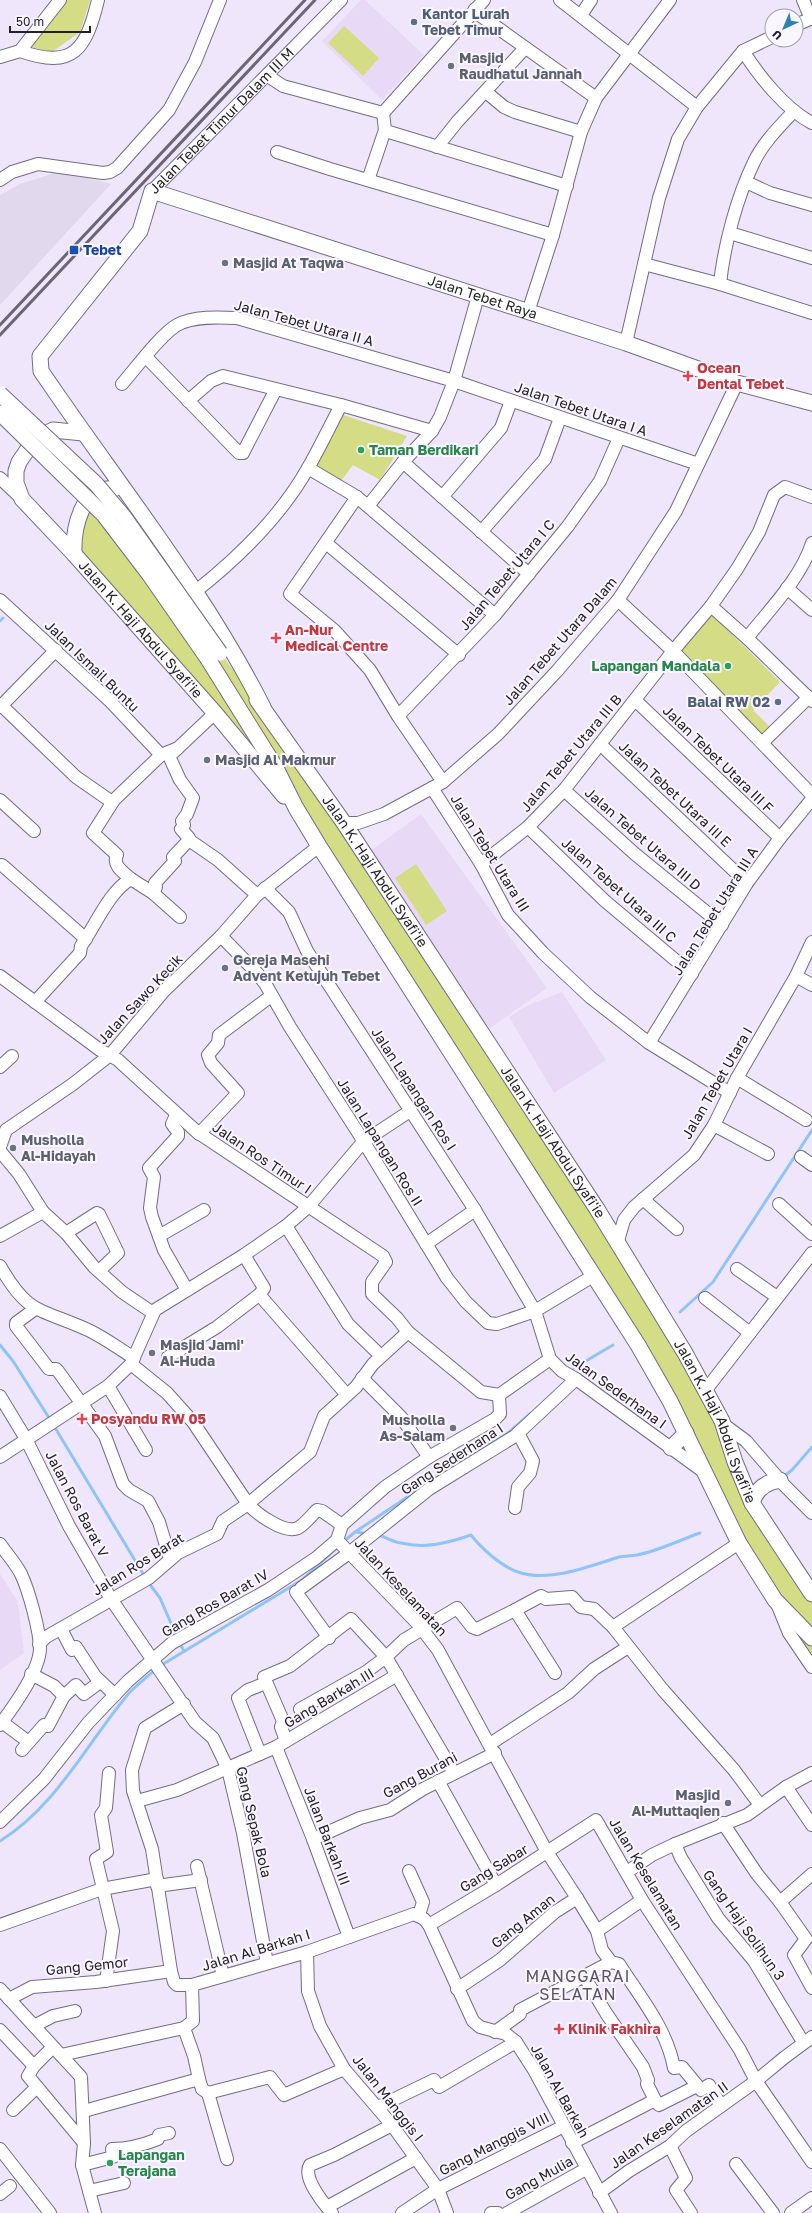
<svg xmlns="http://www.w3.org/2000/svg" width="812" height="2213" viewBox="0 0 812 2213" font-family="'Golos Text',sans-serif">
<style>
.commercial{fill:#e1d8ed}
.built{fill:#e8daf7}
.green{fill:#d4dc85}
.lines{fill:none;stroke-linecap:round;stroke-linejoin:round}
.stream{stroke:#8fc4f7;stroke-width:3}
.minor-casing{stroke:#756c7f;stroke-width:14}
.major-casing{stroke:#756c7f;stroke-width:17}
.minor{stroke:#fff;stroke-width:12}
.major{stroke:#fff;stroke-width:15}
.rail{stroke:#6b6672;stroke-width:3}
.major-bridge-casing{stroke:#756c7f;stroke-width:17;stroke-linecap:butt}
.major-bridge{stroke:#fff;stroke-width:15}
.service-dot{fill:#5c6f8a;stroke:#faf6ff;stroke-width:1.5}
.worship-dot{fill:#6b7280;stroke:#faf6ff;stroke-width:1.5}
.transit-dot{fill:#1a4fb4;stroke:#faf6ff;stroke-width:1.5}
.health-dot{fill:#e0444e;stroke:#faf6ff;stroke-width:1.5}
.leisure-dot{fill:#2e9e5b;stroke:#faf6ff;stroke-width:1.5}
.labels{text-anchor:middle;stroke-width:4;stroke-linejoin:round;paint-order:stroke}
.service-label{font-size:14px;font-weight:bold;fill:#4e5e75;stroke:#faf6ff;text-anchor:start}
.worship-label{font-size:14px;font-weight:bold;fill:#5b616d;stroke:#faf6ff;text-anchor:start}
.street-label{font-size:14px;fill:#232027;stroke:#faf6ff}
.transit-label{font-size:14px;font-weight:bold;fill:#164399;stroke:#faf6ff;text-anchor:start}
.health-label{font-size:14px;font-weight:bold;fill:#be3a42;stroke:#faf6ff;text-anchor:start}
.leisure-label{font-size:14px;font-weight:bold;fill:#27864d;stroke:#faf6ff;text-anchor:start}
.quarter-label{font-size:16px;letter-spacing:1px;fill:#5c5366;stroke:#faf6ff}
</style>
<rect width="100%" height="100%" fill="#f0e6fc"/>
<path class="commercial" d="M 61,171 L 111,184 L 0,305 L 0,195 L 20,184 Z"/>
<g class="built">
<path d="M 361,0 L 365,0 L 424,55 L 382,100 L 322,41 Z"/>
<path d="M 421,814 L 547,988 L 482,1034 L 366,854 Z"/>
<path d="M 562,992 L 606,1060 L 554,1093 L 509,1017 L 526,1006 Z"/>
<path d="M 0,1574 L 18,1602 L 24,1653 L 0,1670 Z"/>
</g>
<g class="green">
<path d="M 64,0 L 90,0 L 80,32 L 52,52 L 27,46 Z"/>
<path d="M 344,26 L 379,58 L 363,76 L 328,43 Z"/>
<path d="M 343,415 L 407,436 L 380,480 L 353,465 L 341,481 L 315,467 Z"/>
<path d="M 85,504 L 220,653 L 263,707 L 660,1312 L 734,1459 L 812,1593 L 812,1667 L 694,1448 L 296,809 L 74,554 Z"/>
<path d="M 712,614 L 780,682 L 753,710 L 771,728 L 762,737 L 676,650 Z"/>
<path d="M 416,864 L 447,911 L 426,925 L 395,878 Z"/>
</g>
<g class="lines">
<g class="stream">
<path d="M 0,621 L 3,618"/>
<path d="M 680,1312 L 713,1282 L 812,1130"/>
<path d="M 0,1345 L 13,1361 L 51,1421"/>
<path d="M 574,1368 L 613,1345"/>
<path d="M 54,1426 L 145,1577"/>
<path d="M 444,1473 L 508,1433 L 531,1413"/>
<path d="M 783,1477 L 792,1470 L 812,1447"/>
<path d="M 356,1532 L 368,1534"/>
<path d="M 378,1535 C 386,1537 393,1542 401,1543 C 425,1549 448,1543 471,1535 C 482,1549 501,1566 518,1572 C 548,1583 590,1566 619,1557 C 624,1556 631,1556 637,1555 C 658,1551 680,1540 700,1533"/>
<path d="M 343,1542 L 355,1532 L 424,1486"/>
<path d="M 148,1582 L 160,1598 L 177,1637"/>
<path d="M 179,1642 L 184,1651"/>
<path d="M 160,1666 L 302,1580 L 339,1546"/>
<path d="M 0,1841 C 57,1806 88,1741 130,1692 C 138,1684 147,1677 156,1669"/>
</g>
<g class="minor-casing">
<g id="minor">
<path d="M 560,0 L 697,107"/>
<path d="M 803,0 L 811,19"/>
<path d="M 475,9 L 481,16 L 596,98"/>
<path d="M 581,15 L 591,0"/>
<path d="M 796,25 L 812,18"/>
<path d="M 20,51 C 74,70 86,49 98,0"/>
<path d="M 743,51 C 759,76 785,109 812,123"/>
<path d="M 0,57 L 20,51 L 60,0"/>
<path d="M 268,76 L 283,86 L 383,113"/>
<path d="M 486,92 L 504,107 L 515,112 L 581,132"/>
<path d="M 383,113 L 385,130 L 389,132 L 567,186"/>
<path d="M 383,113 L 484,0"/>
<path d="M 437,147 L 457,122 L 525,48"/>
<path d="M 277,152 L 330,169 L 553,235"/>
<path d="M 0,180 L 12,172 L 38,164 L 103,173 L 110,172 L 117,168 L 169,110 L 195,62 L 220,0"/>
<path d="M 368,180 L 385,130"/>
<path d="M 746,182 L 770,193 L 812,205"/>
<path id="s1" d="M 152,191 L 341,0"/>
<path d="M 730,233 L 812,258"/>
<path d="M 644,264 L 720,284 L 812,313"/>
<path d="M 720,284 C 724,245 737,197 754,162 C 763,143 779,127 794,111"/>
<path d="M 528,312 L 553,235 L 581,132 L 596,98 L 670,0"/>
<path d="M 626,343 L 659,198 L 678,139 L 697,107 L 743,51 L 772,37"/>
<path d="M 146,357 L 239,453 L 243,453 L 245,449 L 275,391"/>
<path d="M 122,384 C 136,368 160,335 177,325 C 193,316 219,317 237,318 L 454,381 L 698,464"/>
<path d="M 188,401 L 211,381 L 223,376 L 341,405 L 432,431"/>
<path d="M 403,462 L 529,574"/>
<path d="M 308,468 L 357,497 L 495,615"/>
<path d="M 0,478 L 21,498"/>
<path d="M 357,497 L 290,594 L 335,631 L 370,670 L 398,716 L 443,782"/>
<path d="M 442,497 L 501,428 L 511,401"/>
<path d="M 368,506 L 403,462 L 432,431 L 440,417 L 454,381 L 478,296"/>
<path d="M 481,532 L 545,459 L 560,418"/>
<path d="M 326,543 L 459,655"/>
<path d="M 787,588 L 812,610"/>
<path d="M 196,591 C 239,557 281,516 308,468 C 320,447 330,426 341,405"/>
<path d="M 0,600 L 109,700 L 161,755 L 178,748 L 215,713"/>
<path d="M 618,600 L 673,651 L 812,795"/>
<path d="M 711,606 L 747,638 L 812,701"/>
<path d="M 747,638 C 770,609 801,578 812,543"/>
<path d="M 635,700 L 780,838"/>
<path d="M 0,704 L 76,777 L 112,802"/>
<path d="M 0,707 L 56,650"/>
<path d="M 398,716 L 495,615 L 568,526 L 600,481 L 619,438"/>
<path d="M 763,742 L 809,697"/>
<path d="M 600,744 L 747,883"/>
<path d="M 177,749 L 169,756 L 180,780 L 193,798 L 187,814 L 182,821 L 184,825 L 181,829 L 189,838 L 189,840"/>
<path d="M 432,788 L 481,864 L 508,915 L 543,953 L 590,997 L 649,1043 L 730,1093"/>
<path d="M 564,790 L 635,854 L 722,925"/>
<path d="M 0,800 L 34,831"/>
<path d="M 344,823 L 358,823 L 384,814 L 443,782 L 498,734 L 557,671 L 618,600 L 676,511 L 737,383"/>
<path d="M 528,827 L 605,901 L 692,974"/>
<path d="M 481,864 L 528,827 L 564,790 L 673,651 L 711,606 L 737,569 L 759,532 L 774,495 L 785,487 L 812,497"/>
<path d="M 2,865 L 86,939"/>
<path d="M 131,879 C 123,872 112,865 117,855 L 93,833 L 114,800 L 161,755"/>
<path d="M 265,888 L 289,912 L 307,951 L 475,1210 L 535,1311 L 550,1359 L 562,1371 L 576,1379 L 704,1472"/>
<path d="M 153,893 L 180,917"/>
<path d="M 221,936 L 258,974 L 266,985 L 290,1027 L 359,1134 L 447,1278 L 466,1302 L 488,1323 L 497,1324 L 535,1311 L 593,1276"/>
<path d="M 0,976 L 100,1050 L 118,1060 L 197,1132 L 383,1256 L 386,1262 L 372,1282 L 372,1294 L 397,1318 L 408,1332 L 481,1392 L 499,1395"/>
<path d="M 796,976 L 812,985"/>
<path d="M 35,1002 L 80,953 L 81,946 C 95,926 110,890 131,879 L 153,893 L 156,887 L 155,883 L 175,861 L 173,857 L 189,840 L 218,860 L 257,895"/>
<path d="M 649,1043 L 747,883 L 780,838 L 812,799"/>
<path d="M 0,1067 L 12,1056"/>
<path d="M 737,1078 L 806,1120"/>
<path d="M 176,1115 L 172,1124 L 178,1132 L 178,1136 L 149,1168 L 154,1177 L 150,1208 L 152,1217 L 164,1250 L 187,1290"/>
<path d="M 714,1125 L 768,1154"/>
<path d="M 199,1134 L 238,1093 L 211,1063 L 208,1055 L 218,1043 L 219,1035 L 271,996"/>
<path d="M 0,1147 L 6,1130 L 73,1084 L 110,1055 L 164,991 L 221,936 L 257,895 L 319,846"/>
<path d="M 0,1151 L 19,1174 L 43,1212 L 66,1233 L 94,1267 L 122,1292 L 153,1313"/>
<path d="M 801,1157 L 812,1165"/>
<path d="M 643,1199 L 677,1229"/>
<path d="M 779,1204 L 812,1234"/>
<path d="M 286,1226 L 348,1324 L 381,1356"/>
<path d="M 66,1233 L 97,1213 L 99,1214 L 118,1253 L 99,1271"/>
<path d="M 0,1236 L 43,1212"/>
<path d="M 159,1236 L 204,1210"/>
<path d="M 426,1244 L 475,1210"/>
<path d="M 617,1244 L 624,1220 L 634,1207 L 694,1155 L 714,1125 L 737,1078 L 796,976 L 812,942"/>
<path d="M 244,1255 L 264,1288 L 260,1294 L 263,1299 L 347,1395"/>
<path d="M 0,1266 C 28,1315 39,1308 86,1329 C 102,1336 118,1348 134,1358"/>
<path d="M 737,1269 L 777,1297"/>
<path d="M 705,1298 L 750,1333"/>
<path d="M 35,1309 L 16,1323 L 16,1326 L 49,1369 L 56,1369 L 58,1371 L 105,1436 L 123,1484 L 129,1490 L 148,1501 L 159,1522 L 170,1559"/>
<path d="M 168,1357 L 217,1327 L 260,1294"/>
<path d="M 131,1364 L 167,1393 L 193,1422 L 248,1504 C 257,1514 284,1534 298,1528 C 305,1524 311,1516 317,1510 L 322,1511 L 342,1525"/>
<path d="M 362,1378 L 401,1417 L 429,1457"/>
<path d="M 108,1386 L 146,1450"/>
<path d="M 705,1391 L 812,1253"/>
<path d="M 499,1395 L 550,1359"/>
<path d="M 0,1396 L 26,1439 L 69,1526 L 111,1599 L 195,1722 L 213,1738 L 228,1769 L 243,1833 L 267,1963"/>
<path d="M 723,1424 L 746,1441 L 784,1485 L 812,1513"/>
<path d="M 0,1457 L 108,1386 L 131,1364 L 155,1310 L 244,1255 L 286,1226 L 308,1207 L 363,1142 L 410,1111"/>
<path d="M 515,1508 L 518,1487 L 530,1473 L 533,1461 L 518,1433"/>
<path d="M 337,1540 L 419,1625 L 438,1650 L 547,1852 L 577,1898"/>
<path d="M 0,1544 C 7,1554 16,1564 21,1574 C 29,1591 40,1631 40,1649 C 39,1672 13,1707 0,1725"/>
<path d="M 301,1588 L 349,1553 L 429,1489 L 515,1436 L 576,1379"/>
<path d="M 296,1592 L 329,1638"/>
<path d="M 778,1606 L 789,1633 L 812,1667"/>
<path d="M 515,1610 L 541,1596 L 546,1599 L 572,1597 L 581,1607 L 594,1609 L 613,1627 L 663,1690 L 734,1770 L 760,1805"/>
<path d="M 613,1627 L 739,1543"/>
<path d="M 61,1629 L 72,1650 L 76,1647 L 95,1676 L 115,1695"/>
<path d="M 39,1644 L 46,1637 L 149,1578 L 178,1553 L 217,1534 L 223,1521 L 248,1504 L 310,1452 L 324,1416 L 356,1387 L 373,1364 L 408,1332"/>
<path d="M 64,1696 L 76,1685 L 84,1694 L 100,1682"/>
<path d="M 184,1704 L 145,1728 L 132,1770 L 133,1791 L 152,1849 L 171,1971 L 174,1982 L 177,1985 L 192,1985"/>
<path d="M 300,1709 L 366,1672 L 386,1657 L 404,1640 L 457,1608 L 472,1627 L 477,1629 L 515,1610 L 555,1673"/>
<path d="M 2,1722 L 26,1740"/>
<path d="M 286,1741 L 281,1727 L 283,1721 L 264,1677 L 290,1666 L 351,1619 L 386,1657 L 454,1773"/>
<path d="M 490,1744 L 568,1693 L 594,1669 L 628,1647"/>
<path d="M 276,1747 L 313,1839 L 349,1937"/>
<path d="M 22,1750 L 44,1725 L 48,1726 L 64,1696 L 54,1686 L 31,1674"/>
<path d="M 260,1754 L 238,1698 L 248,1690 L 266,1683"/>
<path d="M 438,1781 L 496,1885"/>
<path d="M 786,1787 L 812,1825"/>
<path d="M 137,1801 L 177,1790 L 276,1747 L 397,1675"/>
<path d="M 0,1822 L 44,1779 L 88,1723 L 128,1681 L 172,1643 L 268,1590 L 316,1558 L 337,1540 L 342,1525 L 385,1487 L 429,1457 L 495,1419 L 500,1414 L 499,1395"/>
<path d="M 723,1823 L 757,1874 L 780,1902 L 806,1939 L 794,1955 L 812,1988"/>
<path d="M 313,1839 L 360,1818 L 390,1810 L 423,1789 L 495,1753"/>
<path d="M 675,1844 L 681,1858 L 718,1918 L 754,1961 L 803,2042"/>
<path d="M 197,1866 L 223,1976"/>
<path d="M 409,1871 L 423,1902 L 419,1915"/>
<path d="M 627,1872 L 652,1855 L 675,1844 L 747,1815 L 786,1787 L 812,1773"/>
<path d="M 157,1886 L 201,1880"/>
<path d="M 780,1902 L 812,1874"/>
<path d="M 0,1925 L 102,1889 L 157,1879"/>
<path d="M 429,1925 L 496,1885 L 596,1820 L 642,1900 L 740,2050 L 756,2081 L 812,2162"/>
<path d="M 597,1931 L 642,1900"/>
<path d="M 307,1952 L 308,1991 L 320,2026 L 344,2069 L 392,2125 L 438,2189 L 447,2213"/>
<path d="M 611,1962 L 619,1964 C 640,1997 667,2029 674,2068 L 682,2067 L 701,2090 L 709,2085 L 721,2106"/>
<path d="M 584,1976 L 606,2013 L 643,2067 L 648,2080 L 647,2084 L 655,2100"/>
<path d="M 106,1981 L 113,1931 L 96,1859 L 107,1852 L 101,1815 L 106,1808 L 109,1773"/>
<path d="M 0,1989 L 81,2077 L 84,2143 L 82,2165 L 95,2213"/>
<path d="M 457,1989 L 500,1960 L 555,1912 L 577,1898 L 597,1931 L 602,1950 L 611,1962"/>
<path d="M 9,1999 L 32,1987 L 96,1982 L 171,1971"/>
<path d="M 34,2026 L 53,2016 L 75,2011"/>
<path d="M 184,2028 L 194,2056 L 199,2079"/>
<path d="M 0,2030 L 34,2066"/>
<path d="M 495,2032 L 520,2014 L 520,2010 L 611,1962"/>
<path d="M 53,2047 L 34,2066 L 28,2076 L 84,2143"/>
<path d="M 61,2055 L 184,2028 L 193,2021 L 192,1985 L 307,1952 L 414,1914 L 424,1919 L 429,1925 L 473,2021 L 480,2027 L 506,2034 L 516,2042 L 534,2070 L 611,2213"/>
<path d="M 208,2093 L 227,2159"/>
<path d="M 378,2107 L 434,2080 L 439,2087 L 516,2042"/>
<path d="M 13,2110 L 37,2087"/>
<path d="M 84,2111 L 199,2079 L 202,2089 L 208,2093 L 270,2077 L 284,2095 L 344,2069"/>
<path d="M 572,2143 L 655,2100 L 659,2105 L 697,2086"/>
<path d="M 670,2146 L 686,2178 L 676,2190 L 691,2213"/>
<path d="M 0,2149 L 50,2213"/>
<path d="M 736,2164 L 773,2213"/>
<path d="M 82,2165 L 113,2157 L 112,2149 C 128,2149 143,2145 158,2139 L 159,2135 L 169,2133"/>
<path d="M 89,2191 L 124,2183"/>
<path d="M 599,2193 L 629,2171 L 670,2146 L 686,2131 L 756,2081 L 785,2057 L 812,2037"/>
<path d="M 0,2194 L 10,2186"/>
<path d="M 327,2207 L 416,2158"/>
<path d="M 332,2213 C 323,2203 302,2177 310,2165 L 334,2155 L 392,2125"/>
<path d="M 402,2213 L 438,2189 L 564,2126"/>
<path d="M 491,2213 L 498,2213"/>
<path d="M 507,2213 L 586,2169"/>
<path d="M 791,2213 L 812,2198"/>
</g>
</g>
<g class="major-casing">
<g id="major">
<path id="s2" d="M 83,433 L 53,430 L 35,439 L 19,462 L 16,471 L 16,483 L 22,499 L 74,554 L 215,713 L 284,796"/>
<path d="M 74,554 C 73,530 81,485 114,489"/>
<path d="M 208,659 L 276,768 L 296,808 L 319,846 L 638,1345 L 670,1401 L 739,1543 L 775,1600 L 812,1638"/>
<path id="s3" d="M 257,700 L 344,823 L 597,1209 L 685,1353 L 722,1421 L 735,1462 L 752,1503 L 812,1594"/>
<path id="s4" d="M 263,707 C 202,587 116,482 41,371 L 40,356 L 140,231 L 152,191 L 626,343 L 737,383 L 812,403"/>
<path d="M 671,1448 L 686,1433"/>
<path d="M 752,1503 C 756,1489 766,1482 780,1480"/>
</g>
</g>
<use href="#minor" class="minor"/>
<use href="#major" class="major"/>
<g class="rail">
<path d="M 0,325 L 305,0"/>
<path d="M 0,335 L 315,0"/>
</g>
<g class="major-bridge-casing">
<g id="major-bridge">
<path d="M 0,394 L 96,484 L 124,517 L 220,653"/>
<path d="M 0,413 L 104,515 L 149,574 L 208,659"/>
</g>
</g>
<use href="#major-bridge" class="major-bridge"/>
</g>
<g class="service-dot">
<circle cx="414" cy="22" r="4"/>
<circle cx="778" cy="702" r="4"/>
</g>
<g class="worship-dot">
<circle cx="451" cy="66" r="4"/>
<circle cx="225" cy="263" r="4"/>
<circle cx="207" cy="760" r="4"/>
<circle cx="225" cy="968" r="4"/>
<circle cx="13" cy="1148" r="4"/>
<circle cx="152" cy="1353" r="4"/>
<circle cx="453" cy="1428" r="4"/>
<circle cx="728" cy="1803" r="4"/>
</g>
<rect class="transit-dot" x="69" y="245" width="10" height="10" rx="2"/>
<g class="health-dot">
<path d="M686 370h4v4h4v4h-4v4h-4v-4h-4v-4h4z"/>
<path d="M274 632h4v4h4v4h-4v4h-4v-4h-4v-4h4z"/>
<path d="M80 1413h4v4h4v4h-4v4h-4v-4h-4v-4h4z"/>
<path d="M557 2023h4v4h4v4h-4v4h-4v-4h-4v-4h4z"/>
</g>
<g class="leisure-dot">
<circle cx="361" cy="450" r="4"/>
<circle cx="728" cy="666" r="4"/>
<circle cx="110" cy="2163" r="4"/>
</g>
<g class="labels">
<g class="service-label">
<text x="422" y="19">Kantor Lurah<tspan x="422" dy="16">Tebet Timur</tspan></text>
<text x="770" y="707" text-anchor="end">Balai RW 02</text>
</g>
<g class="worship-label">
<text x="459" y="63">Masjid<tspan x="459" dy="16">Raudhatul Jannah</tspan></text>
<text x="233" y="268">Masjid At Taqwa</text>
<text x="215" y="765">Masjid Al Makmur</text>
<text x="233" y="965">Gereja Masehi<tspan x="233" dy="16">Advent Ketujuh Tebet</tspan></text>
<text x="21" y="1145">Musholla<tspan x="21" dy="16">Al-Hidayah</tspan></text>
<text x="160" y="1350">Masjid Jami'<tspan x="160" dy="16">Al-Huda</tspan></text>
<text x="445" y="1425" text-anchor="end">Musholla<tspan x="445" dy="16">As-Salam</tspan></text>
<text x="720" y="1800" text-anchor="end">Masjid<tspan x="720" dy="16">Al-Muttaqien</tspan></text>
</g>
<g class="street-label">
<text dy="5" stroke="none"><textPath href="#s1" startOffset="99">Jalan Tebet Timur Dalam III M</textPath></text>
<text dy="5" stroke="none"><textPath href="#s4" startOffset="967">Jalan Tebet Raya</textPath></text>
<text transform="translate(304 323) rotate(15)" y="5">Jalan Tebet Utara II A</text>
<text transform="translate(581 409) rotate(19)" y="5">Jalan Tebet Utara I A</text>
<text transform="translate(507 575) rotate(-50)" y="5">Jalan Tebet Utara I C</text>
<text dy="5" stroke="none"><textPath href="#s2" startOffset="293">Jalan K. Haji Abdul Syafi'ie</textPath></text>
<text transform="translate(560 641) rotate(-49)" y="5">Jalan Tebet Utara Dalam</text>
<text transform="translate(92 666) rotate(44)" y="5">Jalan Ismail Buntu</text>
<text transform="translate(571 753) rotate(-50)" y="5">Jalan Tebet Utara III B</text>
<text transform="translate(718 759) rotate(44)" y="5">Jalan Tebet Utara III F</text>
<text transform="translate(675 794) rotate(43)" y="5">Jalan Tebet Utara III E</text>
<text transform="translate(643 839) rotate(41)" y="5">Jalan Tebet Utara III D</text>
<text transform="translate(490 853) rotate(58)" y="5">Jalan Tebet Utara III</text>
<text dy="5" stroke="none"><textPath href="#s3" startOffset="208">Jalan K. Haji Abdul Syafi'ie</textPath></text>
<text transform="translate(619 890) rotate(42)" y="5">Jalan Tebet Utara III C</text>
<text transform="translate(715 911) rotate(-58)" y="5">Jalan Tebet Utara III A</text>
<text transform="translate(140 999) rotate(-47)" y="5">Jalan Sawo Kecik</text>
<text transform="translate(717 1083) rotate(-60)" y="5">Jalan Tebet Utara I</text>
<text transform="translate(414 1089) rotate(57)" y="5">Jalan Lapangan Ros I</text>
<text transform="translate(380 1142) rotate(58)" y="5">Jalan Lapangan Ros II</text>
<text dy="5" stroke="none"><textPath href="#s3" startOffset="532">Jalan K. Haji Abdul Syafi'ie</textPath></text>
<text transform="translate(262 1158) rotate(34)" y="5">Jalan Ros Timur I</text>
<text transform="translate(616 1390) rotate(36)" y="5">Jalan Sederhana I</text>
<text dy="5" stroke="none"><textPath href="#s3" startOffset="856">Jalan K. Haji Abdul Syafi'ie</textPath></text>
<text transform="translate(452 1459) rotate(-33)" y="5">Gang Sederhana I</text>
<text transform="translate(77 1504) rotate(62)" y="5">Jalan Ros Barat V</text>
<text transform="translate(138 1564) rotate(-32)" y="5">Jalan Ros Barat</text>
<text transform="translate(401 1587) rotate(47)" y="5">Jalan Keselamatan</text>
<text transform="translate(215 1603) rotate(-30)" y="5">Gang Ros Barat IV</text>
<text transform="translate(329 1698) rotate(-31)" y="5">Gang Barkah III</text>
<text transform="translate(420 1775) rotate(-28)" y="5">Gang Burani</text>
<text transform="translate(254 1822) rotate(77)" y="5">Gang Sepak Bola</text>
<text transform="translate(327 1836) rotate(69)" y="5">Jalan Barkah III</text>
<text transform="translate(494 1868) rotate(-32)" y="5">Gang Sabar</text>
<text transform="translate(646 1874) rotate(59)" y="5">Jalan Keselamatan</text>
<text transform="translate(523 1921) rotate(-39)" y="5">Gang Aman</text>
<text transform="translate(744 1925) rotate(55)" y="5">Gang Haji Solihun 3</text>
<text transform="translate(256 1950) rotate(-17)" y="5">Jalan Al Barkah I</text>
<text transform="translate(87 1966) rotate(-6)" y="5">Gang Gemor</text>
<text transform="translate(560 2091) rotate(61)" y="5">Jalan Al Barkah</text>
<text transform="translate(388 2098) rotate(52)" y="5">Jalan Manggis I</text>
<text transform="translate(669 2125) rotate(-35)" y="5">Jalan Keselamatan II</text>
<text transform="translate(494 2144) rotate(-27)" y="5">Gang Manggis VIII</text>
<text transform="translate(539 2178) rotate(-29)" y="5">Gang Mulia</text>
</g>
<g class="transit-label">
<text x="83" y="255">Tebet</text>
</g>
<g class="health-label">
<text x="697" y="373">Ocean<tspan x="697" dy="16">Dental Tebet</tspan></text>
<text x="285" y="635">An-Nur<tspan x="285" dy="16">Medical Centre</tspan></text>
<text x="91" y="1424">Posyandu RW 05</text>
<text x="568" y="2034">Klinik Fakhira</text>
</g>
<g class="leisure-label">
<text x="369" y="455">Taman Berdikari</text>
<text x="720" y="671" text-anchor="end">Lapangan Mandala</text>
<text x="118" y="2160">Lapangan<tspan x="118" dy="16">Terajana</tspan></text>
</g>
<g class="quarter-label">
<text x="578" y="1982">MANGGARAI<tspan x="578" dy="18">SELATAN</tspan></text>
</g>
</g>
<g transform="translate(784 28) rotate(224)"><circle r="19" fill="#faf6ff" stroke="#a4a0a9"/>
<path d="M0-3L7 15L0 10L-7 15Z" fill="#2c82b2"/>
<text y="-6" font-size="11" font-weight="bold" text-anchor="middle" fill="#232027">U</text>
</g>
<path d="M10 26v6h80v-6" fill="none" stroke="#232027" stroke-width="2"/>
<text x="16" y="26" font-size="12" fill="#232027" stroke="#faf6ff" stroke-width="3" paint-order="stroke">50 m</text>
</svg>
